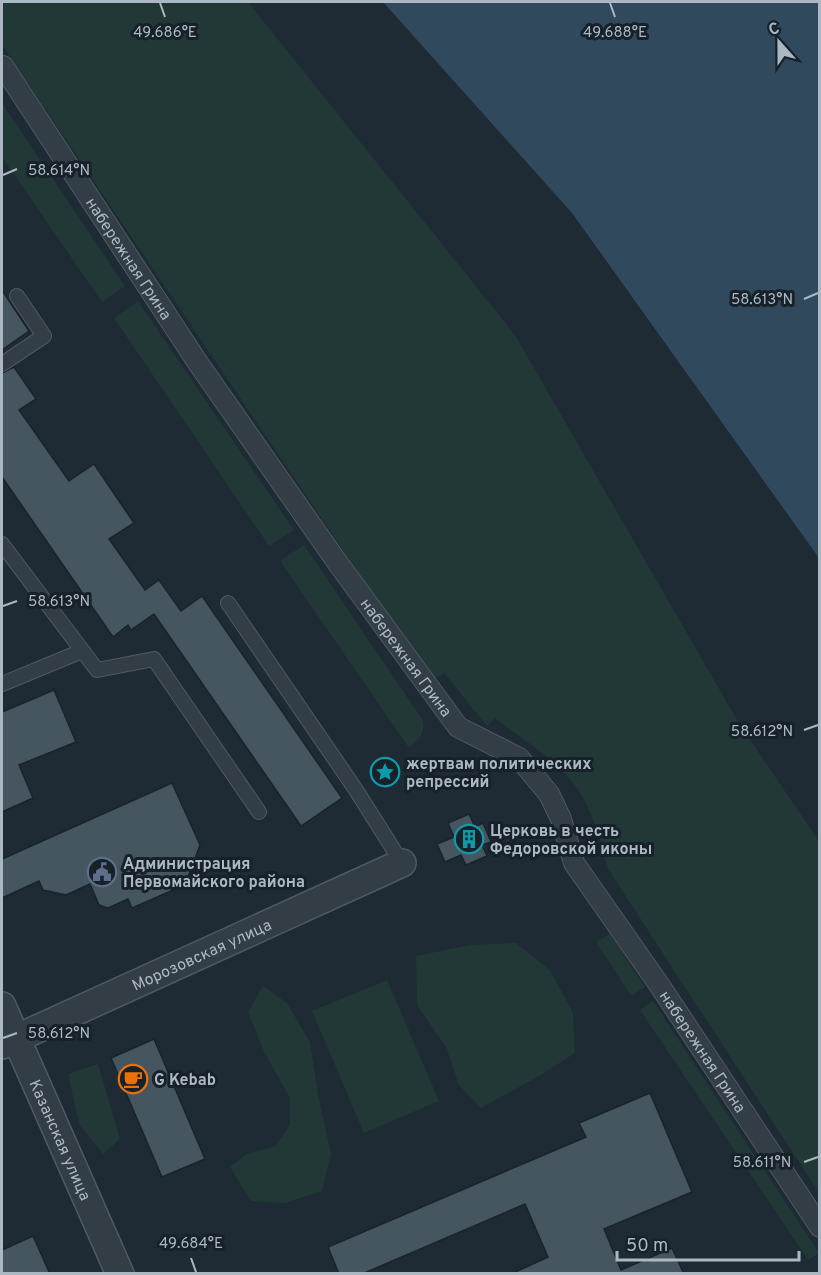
<svg xmlns="http://www.w3.org/2000/svg" width="821" height="1275" viewBox="0 0 821 1275" font-family="Overpass,sans-serif">
<style>
.green{fill:#213836}
.water{fill:#31495c}
.building{fill:#465661;stroke:#19232b;stroke-width:1.5}
.lines{fill:none;stroke-linecap:round;stroke-linejoin:round}
.service-casing{stroke:#4f5a64;stroke-width:16}
.pedestrian-casing{stroke:#4f5a64;stroke-width:22}
.minor-casing{stroke:#4f5a64;stroke-width:30}
.service{stroke:#323d45;stroke-width:14}
.pedestrian{stroke:#323d45;stroke-width:20}
.minor{stroke:#323d45;stroke-width:27}
.ticks{fill:none;stroke:#abb8c3;stroke-width:2}
.labels{text-anchor:middle;stroke-width:6;stroke-linejoin:round;paint-order:stroke}
.street-label{font-size:16px;fill:#abb8c3;stroke:#172129}
.poi-label{font-size:16px;font-weight:bold;fill:#abb8c3;stroke:#172129;text-anchor:start}
.ticks-label{font-size:15px;text-anchor:middle;fill:#abb8c3;stroke:#172129;stroke-width:6;stroke-linejoin:round;paint-order:stroke}
</style>
<rect width="100%" height="100%" fill="#1e2b34"/>
<g class="green">
<path d="M 2,2 L 248,2 L 515,335 L 740,725 L 819,841 L 819,1193 L 608,869 C 601,843 594,815 579,791 C 559,761 523,740 495,718 L 487,726 L 444,673 L 431,681 L 2,45 Z"/>
<path d="M 2,103 L 125,286 L 102,302 L 2,157 Z"/>
<path d="M 138,301 L 294,530 L 269,546 L 114,318 Z"/>
<path d="M 304,545 L 422,719 C 427,732 418,740 409,748 L 280,561 Z"/>
<path d="M 610,934 L 645,987 L 631,996 L 596,942 Z"/>
<path d="M 516,943 L 550,970 L 573,1013 L 575,1053 L 541,1075 L 481,1108 L 459,1085 L 446,1047 L 417,1005 L 416,956 L 470,945 Z"/>
<path d="M 387,980 L 439,1101 L 364,1133 L 312,1011 Z"/>
<path d="M 263,986 L 287,1003 L 310,1042 L 319,1100 L 331,1154 L 322,1191 L 285,1203 L 251,1201 L 230,1167 L 247,1154 L 276,1146 L 290,1124 L 290,1098 L 264,1052 L 248,1012 Z"/>
<path d="M 653,1001 L 819,1253 L 808,1260 L 640,1010 Z"/>
<path d="M 98,1064 L 120,1139 L 103,1154 L 79,1124 L 68,1074 Z"/>
</g>
<path class="water" d="M 383,2 L 819,2 L 819,558 L 572,213 Z"/>
<g class="building">
<path d="M 2,290 L 29,331 L 2,350 L 4,352 L 2,354 Z"/>
<path d="M 14,367 L 36,399 L 19,410 L 69,481 L 94,464 L 134,523 L 109,539 L 145,590 L 159,580 L 181,611 L 202,596 L 342,798 L 301,826 L 154,614 L 131,630 L 128,625 L 113,637 L 2,477 L 2,373 Z"/>
<path d="M 54,690 L 76,742 L 19,765 L 33,798 L 2,812 L 2,712 Z"/>
<path d="M 172,783 L 200,845 L 185,885 L 132,908 L 128,899 L 108,908 L 99,905 L 90,884 L 66,895 L 43,890 L 39,881 L 2,898 L 2,859 Z"/>
<path d="M 469,814 L 475,827 L 483,823 L 491,842 L 482,845 L 487,856 L 466,865 L 461,855 L 445,862 L 437,844 L 454,837 L 448,823 Z"/>
<path d="M 154,1039 L 205,1159 L 162,1177 L 111,1058 Z"/>
<path d="M 650,1093 L 692,1192 L 604,1229 L 621,1270 L 672,1248 L 684,1274 L 511,1274 L 548,1257 L 525,1204 L 362,1274 L 339,1274 L 328,1247 L 586,1137 L 579,1123 Z"/>
<path d="M 33,1236 L 50,1274 L 2,1274 L 2,1250 Z"/>
</g>
<g class="lines">
<g class="service-casing">
<g id="service">
<path d="M 2,364 L 44,336 L 17,296"/>
<path d="M 2,544 L 97,670 L 154,659 L 259,812"/>
<path d="M 228,603 L 356,790 L 402,863"/>
<path d="M 2,684 L 82,651"/>
</g>
</g>
<g class="pedestrian-casing">
<g id="pedestrian">
<path id="s1" d="M 3,66 L 198,363 L 337,562 L 458,727 L 519,758 L 549,794 L 561,819 L 574,863 L 660,986 L 820,1227"/>
</g>
</g>
<g class="minor-casing">
<g id="minor">
<path id="s2" d="M 2,1006 L 120,1274"/>
<path id="s3" d="M 2,1045 L 402,863"/>
</g>
</g>
<use href="#service" class="service"/>
<use href="#pedestrian" class="pedestrian"/>
<use href="#minor" class="minor"/>
</g>
<path class="ticks" d="M 160,3 L 165,17M 610,3 L 615,17M 3,175 L 17,169M 804,299 L 818,293M 3,606 L 17,601M 804,730 L 818,725M 3,1038 L 17,1033M 804,1162 L 818,1157M 191,1258 L 196,1272"/>
<defs>
<g id="sight-ring" transform="scale(1.5)"><circle r="9.5" fill="#172129" stroke="#0f9aa8" stroke-width="1.5"/><path d="M0-6L1.8-2.2L6-1.7L2.9 1.2L3.7 5.4L0 3.3L-3.7 5.4L-2.9 1.2L-6-1.7L-1.8-2.2Z" fill="#0f9aa8"/></g>
<g id="building-ring" transform="scale(1.5)"><circle r="9.5" fill="#172129" stroke="#0f9aa8" stroke-width="1.5"/><path d="M-4-6H4V6H1V3H-1V6H-4ZM-2.5-4.3h1.7v1.8h-1.7ZM.8-4.3h1.7v1.8H.8ZM-2.5-1h1.7V.8h-1.7ZM.8-1h1.7V.8H.8Z" fill="#0f9aa8"/></g>
<g id="civic-ring" transform="scale(1.5)"><circle r="9.5" fill="#172129" stroke="#5c6f8a" stroke-width="1.5"/><path d="M-.6-6.5H3V-4.5H.6V-3L4-1V1h2V6H-6V1h2V-1L-.6-3ZM-1.2 2.5V6h2.4V2.5Z" fill="#5c6f8a"/></g>
<g id="cafe-ring" transform="scale(1.5)"><circle r="9.5" fill="#172129" stroke="#e8710a" stroke-width="1.5"/><path d="M-5.5-4.5H6V0H3Q3 3.5 0 3.5H-2.5Q-5.5 3.5-5.5 0ZM3-3.2v2h1.7v-2ZM-6 4.5H4V6H-6Z" fill="#e8710a"/></g>
</defs>
<g fill-rule="evenodd">
<use href="#sight-ring" x="385" y="772"/>
<use href="#building-ring" x="469" y="839"/>
<use href="#civic-ring" x="102" y="872"/>
<use href="#cafe-ring" x="133" y="1079"/>
</g>
<g class="labels">
<g class="street-label">
<text dy="6" stroke="none"><textPath href="#s1" startOffset="230">набережная Грина</textPath></text>
<text dy="6" stroke="none"><textPath href="#s1" startOffset="716">набережная Грина</textPath></text>
<text dy="6" stroke="none"><textPath href="#s3" startOffset="219">Морозовская улица</textPath></text>
<text dy="6" stroke="none"><textPath href="#s1" startOffset="1220">набережная Грина</textPath></text>
<text dy="6" stroke="none"><textPath href="#s2" startOffset="146">Казанская улица</textPath></text>
</g>
<g class="poi-label">
<text x="406" y="769">жертвам политических<tspan x="406" dy="18">репрессий</tspan></text>
<text x="490" y="836">Церковь в честь<tspan x="490" dy="18">Федоровской иконы</tspan></text>
<text x="123" y="869">Администрация<tspan x="123" dy="18">Первомайского района</tspan></text>
<text x="154" y="1085">G Kebab</text>
</g>
</g>
<g class="ticks-label">
<text x="165" y="37">49.686°E</text>
<text x="615" y="37">49.688°E</text>
<text x="59" y="175">58.614°N</text>
<text x="762" y="304">58.613°N</text>
<text x="59" y="606">58.613°N</text>
<text x="762" y="736">58.612°N</text>
<text x="59" y="1038">58.612°N</text>
<text x="762" y="1167">58.611°N</text>
<text x="191" y="1248">49.684°E</text>
</g>
<rect width="821" height="1275" fill="none" stroke="#abb8c3" stroke-width="6"/>
<g transform="translate(779 42) rotate(339)" stroke="#172129" stroke-width="4.5" paint-order="stroke">
<path d="M0-4.5L10 22L0 15L-10 22Z" fill="#abb8c3"/>
<text y="-9" font-size="16" font-weight="bold" text-anchor="middle" fill="#abb8c3">С</text>
</g>
<path d="M617 1251v9h182v-9" fill="none" stroke="#abb8c3" stroke-width="3"/>
<text x="626" y="1251" font-size="18" fill="#abb8c3" stroke="#172129" stroke-width="4.5" paint-order="stroke">50 m</text>
</svg>
